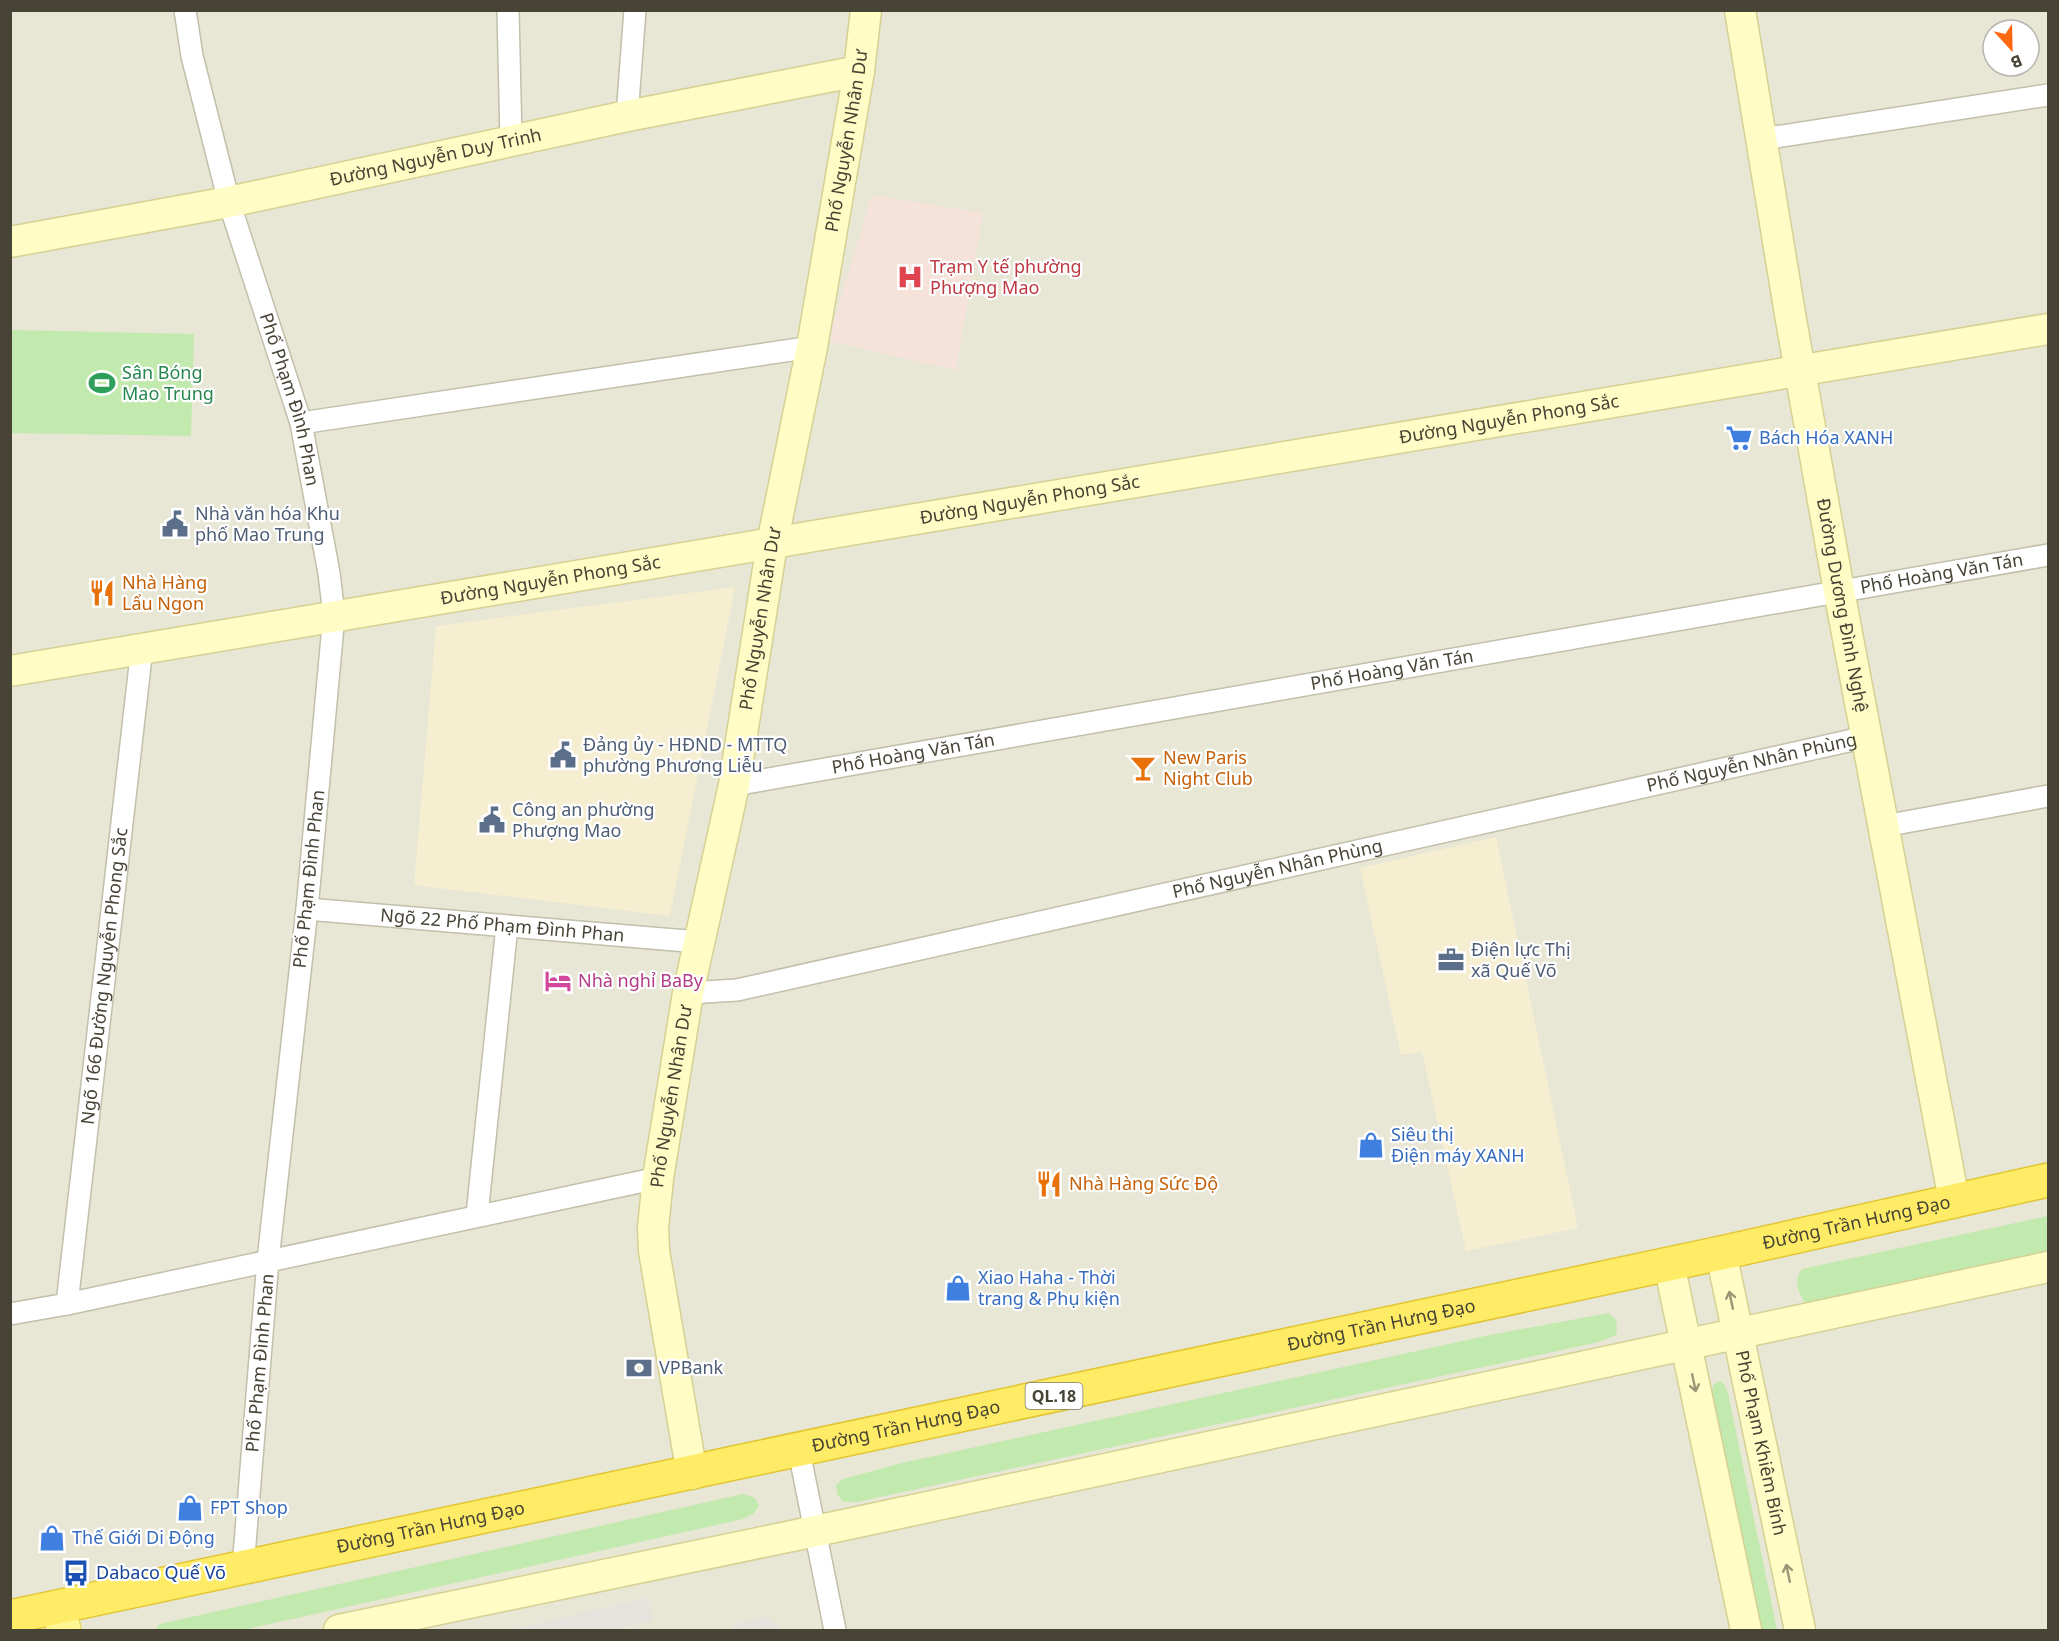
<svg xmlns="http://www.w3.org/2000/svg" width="2059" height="1641" viewBox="0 0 2059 1641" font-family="'Noto Sans',sans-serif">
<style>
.residential{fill:#e8e6d4;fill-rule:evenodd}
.commercial{fill:#f6eed1}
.medical{fill:#f5e3d9}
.green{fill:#c2e9ae}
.parking{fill:#e4e3de}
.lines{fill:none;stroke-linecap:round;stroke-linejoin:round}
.street-casing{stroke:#c2bfab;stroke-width:24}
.secondary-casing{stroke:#d5d195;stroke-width:33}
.primary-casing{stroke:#e7da61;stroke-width:36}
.highway-casing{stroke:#e1c532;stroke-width:36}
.street{stroke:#fff;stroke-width:21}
.secondary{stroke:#fffdc5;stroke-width:30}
.primary{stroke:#fff794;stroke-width:33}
.highway{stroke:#ffec66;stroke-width:33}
.oneway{stroke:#9a9776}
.labels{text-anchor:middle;stroke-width:4.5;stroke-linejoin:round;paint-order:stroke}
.shield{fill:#fff;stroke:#7e7b72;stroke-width:1.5}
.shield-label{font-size:16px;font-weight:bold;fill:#474335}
.street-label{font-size:18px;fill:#474335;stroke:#fff}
.health-label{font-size:18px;fill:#be3a42;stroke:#fff;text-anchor:start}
.leisure-label{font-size:18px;fill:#27864d;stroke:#fff;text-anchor:start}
.shop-label{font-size:18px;fill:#366cbe;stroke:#fff;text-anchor:start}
.service-label{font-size:18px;fill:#4e5e75;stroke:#fff;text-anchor:start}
.food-label{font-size:18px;fill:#c56008;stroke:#fff;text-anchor:start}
.hotel-label{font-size:18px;fill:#b23c85;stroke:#fff;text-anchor:start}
.transit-label{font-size:18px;fill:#164399;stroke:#fff;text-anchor:start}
</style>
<rect width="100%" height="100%" fill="#f4f2e6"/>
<path class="residential" d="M 11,11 L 2048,11 L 2048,1630 L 11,1630 ZM 1993,30 L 2029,30 L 2029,66 L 1993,66 Z"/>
<g class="commercial">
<path d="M 735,587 L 670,916 L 414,885 L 436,626 Z"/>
<path d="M 1496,837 L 1578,1228 L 1466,1251 L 1422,1052 L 1401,1055 L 1360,868 Z"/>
</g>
<path class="medical" d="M 872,195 L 983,213 L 956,370 L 828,341 Z"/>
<g class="green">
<path d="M 11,330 L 194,334 L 191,436 L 11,433 Z"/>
<path d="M 2048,1216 L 2048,1252 L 1815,1303 L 1806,1304 C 1798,1292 1793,1281 1802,1269 Z"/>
<path d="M 1609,1313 L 1616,1320 L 1617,1329 L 1616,1335 L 1599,1342 L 857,1502 L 843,1502 L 837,1494 L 836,1485 L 843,1479 L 902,1463 L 1490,1335 Z"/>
<path d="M 1720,1381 L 1724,1384 L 1728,1393 L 1777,1630 L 1762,1630 L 1712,1391 L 1714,1384 Z"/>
<path d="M 743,1494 L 755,1498 L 759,1506 L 753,1514 L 743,1519 L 243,1630 L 155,1630 L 160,1624 Z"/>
</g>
<g class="parking">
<path d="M 648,1598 L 653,1621 L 611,1630 L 510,1630 Z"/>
<path d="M 766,1617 L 784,1630 L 734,1630 L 733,1624 Z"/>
</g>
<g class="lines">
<g class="street-casing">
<g id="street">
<path id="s1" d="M 185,10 L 192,56 L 229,202 L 301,423 L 329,573 L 334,615 L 307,909 L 268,1260 L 243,1568"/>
<path d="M 508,10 L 511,141"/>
<path d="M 627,116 L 635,10"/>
<path d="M 1762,139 L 2048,95"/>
<path d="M 301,423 L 812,347"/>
<path id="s2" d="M 734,785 L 2048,555"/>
<path d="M 1884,826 L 2048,796"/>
<path id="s3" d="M 307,909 L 699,942"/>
<path id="s4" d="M 688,993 L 737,990 L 1866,737"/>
<path d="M 477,1215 L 507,926"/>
<path id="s5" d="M 67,1304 L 142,648"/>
<path d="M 10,1314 L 67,1304 L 658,1178"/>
<path d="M 799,1451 L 835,1630"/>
</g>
</g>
<g class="secondary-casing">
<g id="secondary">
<path id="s6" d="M 1740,10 L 1791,320 L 1839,591 L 1954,1200"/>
<path id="s7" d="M 10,242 L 229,202 L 627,116 L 859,71"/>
<path id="s8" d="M 10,671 L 2048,329"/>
<path id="s9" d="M 1721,1253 L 1800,1630"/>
<path d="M 1669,1264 L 1746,1630"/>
<path id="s10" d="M 692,1474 L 654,1251 L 653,1228 L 658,1178 L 688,993 L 734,785 L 772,544 L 812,347 L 859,71 L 866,10"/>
<path d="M 339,1630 L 816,1531 L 2048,1267"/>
</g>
</g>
<g class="primary-casing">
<path id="primary" d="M 58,1608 L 64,1630"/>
</g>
<g class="highway-casing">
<g id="highway">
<path id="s11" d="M 10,1617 L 1721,1253 L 2048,1180"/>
</g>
</g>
<use href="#street" class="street"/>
<use href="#secondary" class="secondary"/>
<use href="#primary" class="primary"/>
<use href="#highway" class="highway"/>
</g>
<defs><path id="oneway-shaft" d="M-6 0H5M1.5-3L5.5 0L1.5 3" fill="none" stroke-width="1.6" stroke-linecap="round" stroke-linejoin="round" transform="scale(1.5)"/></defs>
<g class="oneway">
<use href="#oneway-shaft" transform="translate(1731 1300) rotate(-102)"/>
<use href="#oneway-shaft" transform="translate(1694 1383) rotate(78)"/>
<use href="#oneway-shaft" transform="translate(1788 1573) rotate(-102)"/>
</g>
<defs>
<g id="hospital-bare" transform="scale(2.07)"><path d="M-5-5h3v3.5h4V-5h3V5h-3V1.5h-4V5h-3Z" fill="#e0444e" stroke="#fff" stroke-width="2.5" paint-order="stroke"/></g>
<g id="stadium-bare" transform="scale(2.07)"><path d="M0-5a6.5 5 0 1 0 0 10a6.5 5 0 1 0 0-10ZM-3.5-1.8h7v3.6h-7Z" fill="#2e9e5b" stroke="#fff" stroke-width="2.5" paint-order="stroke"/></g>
<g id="supermarket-bare" transform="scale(2.07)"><path d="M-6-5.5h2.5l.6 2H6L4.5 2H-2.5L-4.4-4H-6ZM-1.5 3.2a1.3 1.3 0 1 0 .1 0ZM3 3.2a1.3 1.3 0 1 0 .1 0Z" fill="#3f7fe0" stroke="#fff" stroke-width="2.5" paint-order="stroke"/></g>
<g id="civic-bare" transform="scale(2.07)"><path d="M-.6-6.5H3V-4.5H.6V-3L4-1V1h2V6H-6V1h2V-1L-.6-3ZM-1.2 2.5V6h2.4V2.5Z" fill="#5c6f8a" stroke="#fff" stroke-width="2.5" paint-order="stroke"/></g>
<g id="restaurant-bare" transform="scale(2.07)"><path d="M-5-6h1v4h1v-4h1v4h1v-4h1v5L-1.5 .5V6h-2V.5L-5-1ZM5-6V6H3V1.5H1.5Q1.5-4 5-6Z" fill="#e8710a" stroke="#fff" stroke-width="2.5" paint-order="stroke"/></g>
<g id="bar-bare" transform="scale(2.07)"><path d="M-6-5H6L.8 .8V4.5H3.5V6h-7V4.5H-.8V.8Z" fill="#e8710a" stroke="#fff" stroke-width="2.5" paint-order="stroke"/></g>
<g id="office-bare" transform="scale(2.07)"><path d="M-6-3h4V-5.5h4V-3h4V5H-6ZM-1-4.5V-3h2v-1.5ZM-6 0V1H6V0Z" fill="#5c6f8a" stroke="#fff" stroke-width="2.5" paint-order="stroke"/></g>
<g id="hotel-bare" transform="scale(2.07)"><path d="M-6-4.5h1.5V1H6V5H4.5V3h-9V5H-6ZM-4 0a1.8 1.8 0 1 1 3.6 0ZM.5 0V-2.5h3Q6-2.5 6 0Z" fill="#d1479c" stroke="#fff" stroke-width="2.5" paint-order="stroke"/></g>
<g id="shop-bare" transform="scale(2.07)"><path d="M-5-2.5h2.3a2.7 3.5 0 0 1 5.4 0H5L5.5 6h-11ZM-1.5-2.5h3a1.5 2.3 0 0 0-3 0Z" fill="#3f7fe0" stroke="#fff" stroke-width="2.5" paint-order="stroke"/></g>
<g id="bank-bare" transform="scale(2.07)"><path d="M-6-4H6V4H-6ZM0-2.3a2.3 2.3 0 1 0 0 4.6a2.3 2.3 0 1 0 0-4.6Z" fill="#5c6f8a" stroke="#fff" stroke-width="2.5" paint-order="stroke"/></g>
<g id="bus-bare" transform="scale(2.07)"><path d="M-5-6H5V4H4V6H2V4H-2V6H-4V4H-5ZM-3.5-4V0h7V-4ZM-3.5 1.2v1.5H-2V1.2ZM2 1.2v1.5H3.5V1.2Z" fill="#1a4fb4" stroke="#fff" stroke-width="2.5" paint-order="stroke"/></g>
</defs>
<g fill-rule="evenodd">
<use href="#hospital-bare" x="910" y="277"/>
<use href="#stadium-bare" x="102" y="383"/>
<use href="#supermarket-bare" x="1739" y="438"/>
<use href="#civic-bare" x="175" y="524"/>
<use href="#restaurant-bare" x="102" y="593"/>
<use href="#civic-bare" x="563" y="755"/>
<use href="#bar-bare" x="1143" y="768"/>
<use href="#civic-bare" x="492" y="820"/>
<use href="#office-bare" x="1451" y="960"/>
<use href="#hotel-bare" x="558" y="981"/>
<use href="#shop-bare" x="1371" y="1145"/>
<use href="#restaurant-bare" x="1049" y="1184"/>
<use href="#shop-bare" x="958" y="1288"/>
<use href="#bank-bare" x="639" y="1368"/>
<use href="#shop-bare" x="190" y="1508"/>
<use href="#shop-bare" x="52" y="1538"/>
<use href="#bus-bare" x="76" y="1573"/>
</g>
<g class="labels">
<rect class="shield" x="1025.5" y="1383" width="57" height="26" rx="4.5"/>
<g class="shield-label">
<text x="1054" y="1402">QL.18</text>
</g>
<g class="street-label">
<text dy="6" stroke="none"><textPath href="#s10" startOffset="1354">Phố Nguyễn Nhân Dư</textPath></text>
<text dy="6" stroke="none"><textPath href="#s7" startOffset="434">Đường Nguyễn Duy Trinh</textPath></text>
<text dy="6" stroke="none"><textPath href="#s1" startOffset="404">Phố Phạm Đình Phan</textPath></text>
<text dy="6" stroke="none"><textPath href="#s8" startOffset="1520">Đường Nguyễn Phong Sắc</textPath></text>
<text dy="6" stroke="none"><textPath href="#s8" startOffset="1034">Đường Nguyễn Phong Sắc</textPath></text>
<text dy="6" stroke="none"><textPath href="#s2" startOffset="1226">Phố Hoàng Văn Tán</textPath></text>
<text dy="6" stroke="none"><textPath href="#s8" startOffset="548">Đường Nguyễn Phong Sắc</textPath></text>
<text dy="6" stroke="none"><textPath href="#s6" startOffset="604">Đường Dương Đình Nghệ</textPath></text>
<text dy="6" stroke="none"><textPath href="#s10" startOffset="868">Phố Nguyễn Nhân Dư</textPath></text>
<text dy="6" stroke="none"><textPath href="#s2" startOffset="668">Phố Hoàng Văn Tán</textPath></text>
<text dy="6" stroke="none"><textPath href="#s2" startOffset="182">Phố Hoàng Văn Tán</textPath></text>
<text dy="6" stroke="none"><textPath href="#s4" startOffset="1089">Phố Nguyễn Nhân Phùng</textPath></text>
<text dy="6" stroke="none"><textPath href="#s4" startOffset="603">Phố Nguyễn Nhân Phùng</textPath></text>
<text transform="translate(309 879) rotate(-84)" y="6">Phố Phạm Đình Phan</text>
<text dy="6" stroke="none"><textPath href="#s3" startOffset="196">Ngõ 22 Phố Phạm Đình Phan</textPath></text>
<text dy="6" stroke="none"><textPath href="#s5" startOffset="330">Ngõ 166 Đường Nguyễn Phong Sắc</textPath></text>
<text dy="6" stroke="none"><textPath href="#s10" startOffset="382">Phố Nguyễn Nhân Dư</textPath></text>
<text dy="6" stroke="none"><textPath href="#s11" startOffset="1888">Đường Trần Hưng Đạo</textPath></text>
<text dy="6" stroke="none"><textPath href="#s11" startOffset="1402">Đường Trần Hưng Đạo</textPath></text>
<text transform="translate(260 1363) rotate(-85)" y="6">Phố Phạm Đình Phan</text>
<text dy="6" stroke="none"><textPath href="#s11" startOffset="916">Đường Trần Hưng Đạo</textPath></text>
<text dy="6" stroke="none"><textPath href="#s9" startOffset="194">Phố Phạm Khiêm Bính</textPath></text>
<text dy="6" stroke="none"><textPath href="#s11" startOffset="430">Đường Trần Hưng Đạo</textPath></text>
</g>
<g class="health-label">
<text x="930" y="273">Trạm Y tế phường<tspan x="930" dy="21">Phượng Mao</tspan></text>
</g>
<g class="leisure-label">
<text x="122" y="379">Sân Bóng<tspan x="122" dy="21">Mao Trung</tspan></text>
</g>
<g class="shop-label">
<text x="1759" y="444">Bách Hóa XANH</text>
<text x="1391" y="1141">Siêu thị<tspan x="1391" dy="21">Điện máy XANH</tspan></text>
<text x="978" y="1284">Xiao Haha - Thời<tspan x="978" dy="21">trang &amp; Phụ kiện</tspan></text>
<text x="210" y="1514">FPT Shop</text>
<text x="72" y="1544">Thế Giới Di Động</text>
</g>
<g class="service-label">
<text x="195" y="520">Nhà văn hóa Khu<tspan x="195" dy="21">phố Mao Trung</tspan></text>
<text x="583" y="751">Đảng ủy - HĐND - MTTQ<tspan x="583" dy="21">phường Phương Liễu</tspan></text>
<text x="512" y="816">Công an phường<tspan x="512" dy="21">Phượng Mao</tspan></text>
<text x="1471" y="956">Điện lực Thị<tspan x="1471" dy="21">xã Quế Võ</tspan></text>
<text x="659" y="1374">VPBank</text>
</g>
<g class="food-label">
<text x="122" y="589">Nhà Hàng<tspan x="122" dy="21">Lẩu Ngon</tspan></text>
<text x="1163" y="764">New Paris<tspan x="1163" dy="21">Night Club</tspan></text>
<text x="1069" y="1190">Nhà Hàng Sức Độ</text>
</g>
<g class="hotel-label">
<text x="578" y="987">Nhà nghỉ BaBy</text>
</g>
<g class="transit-label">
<text x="96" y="1579">Dabaco Quế Võ</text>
</g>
</g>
<rect width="2059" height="1641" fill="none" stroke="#474335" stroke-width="24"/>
<g transform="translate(2011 48) rotate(158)"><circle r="28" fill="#ffffff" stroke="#b5b4ae" stroke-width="1.5"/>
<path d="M0-4.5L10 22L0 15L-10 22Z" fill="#ff6712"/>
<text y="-9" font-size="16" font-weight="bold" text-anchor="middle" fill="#474335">B</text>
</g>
</svg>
